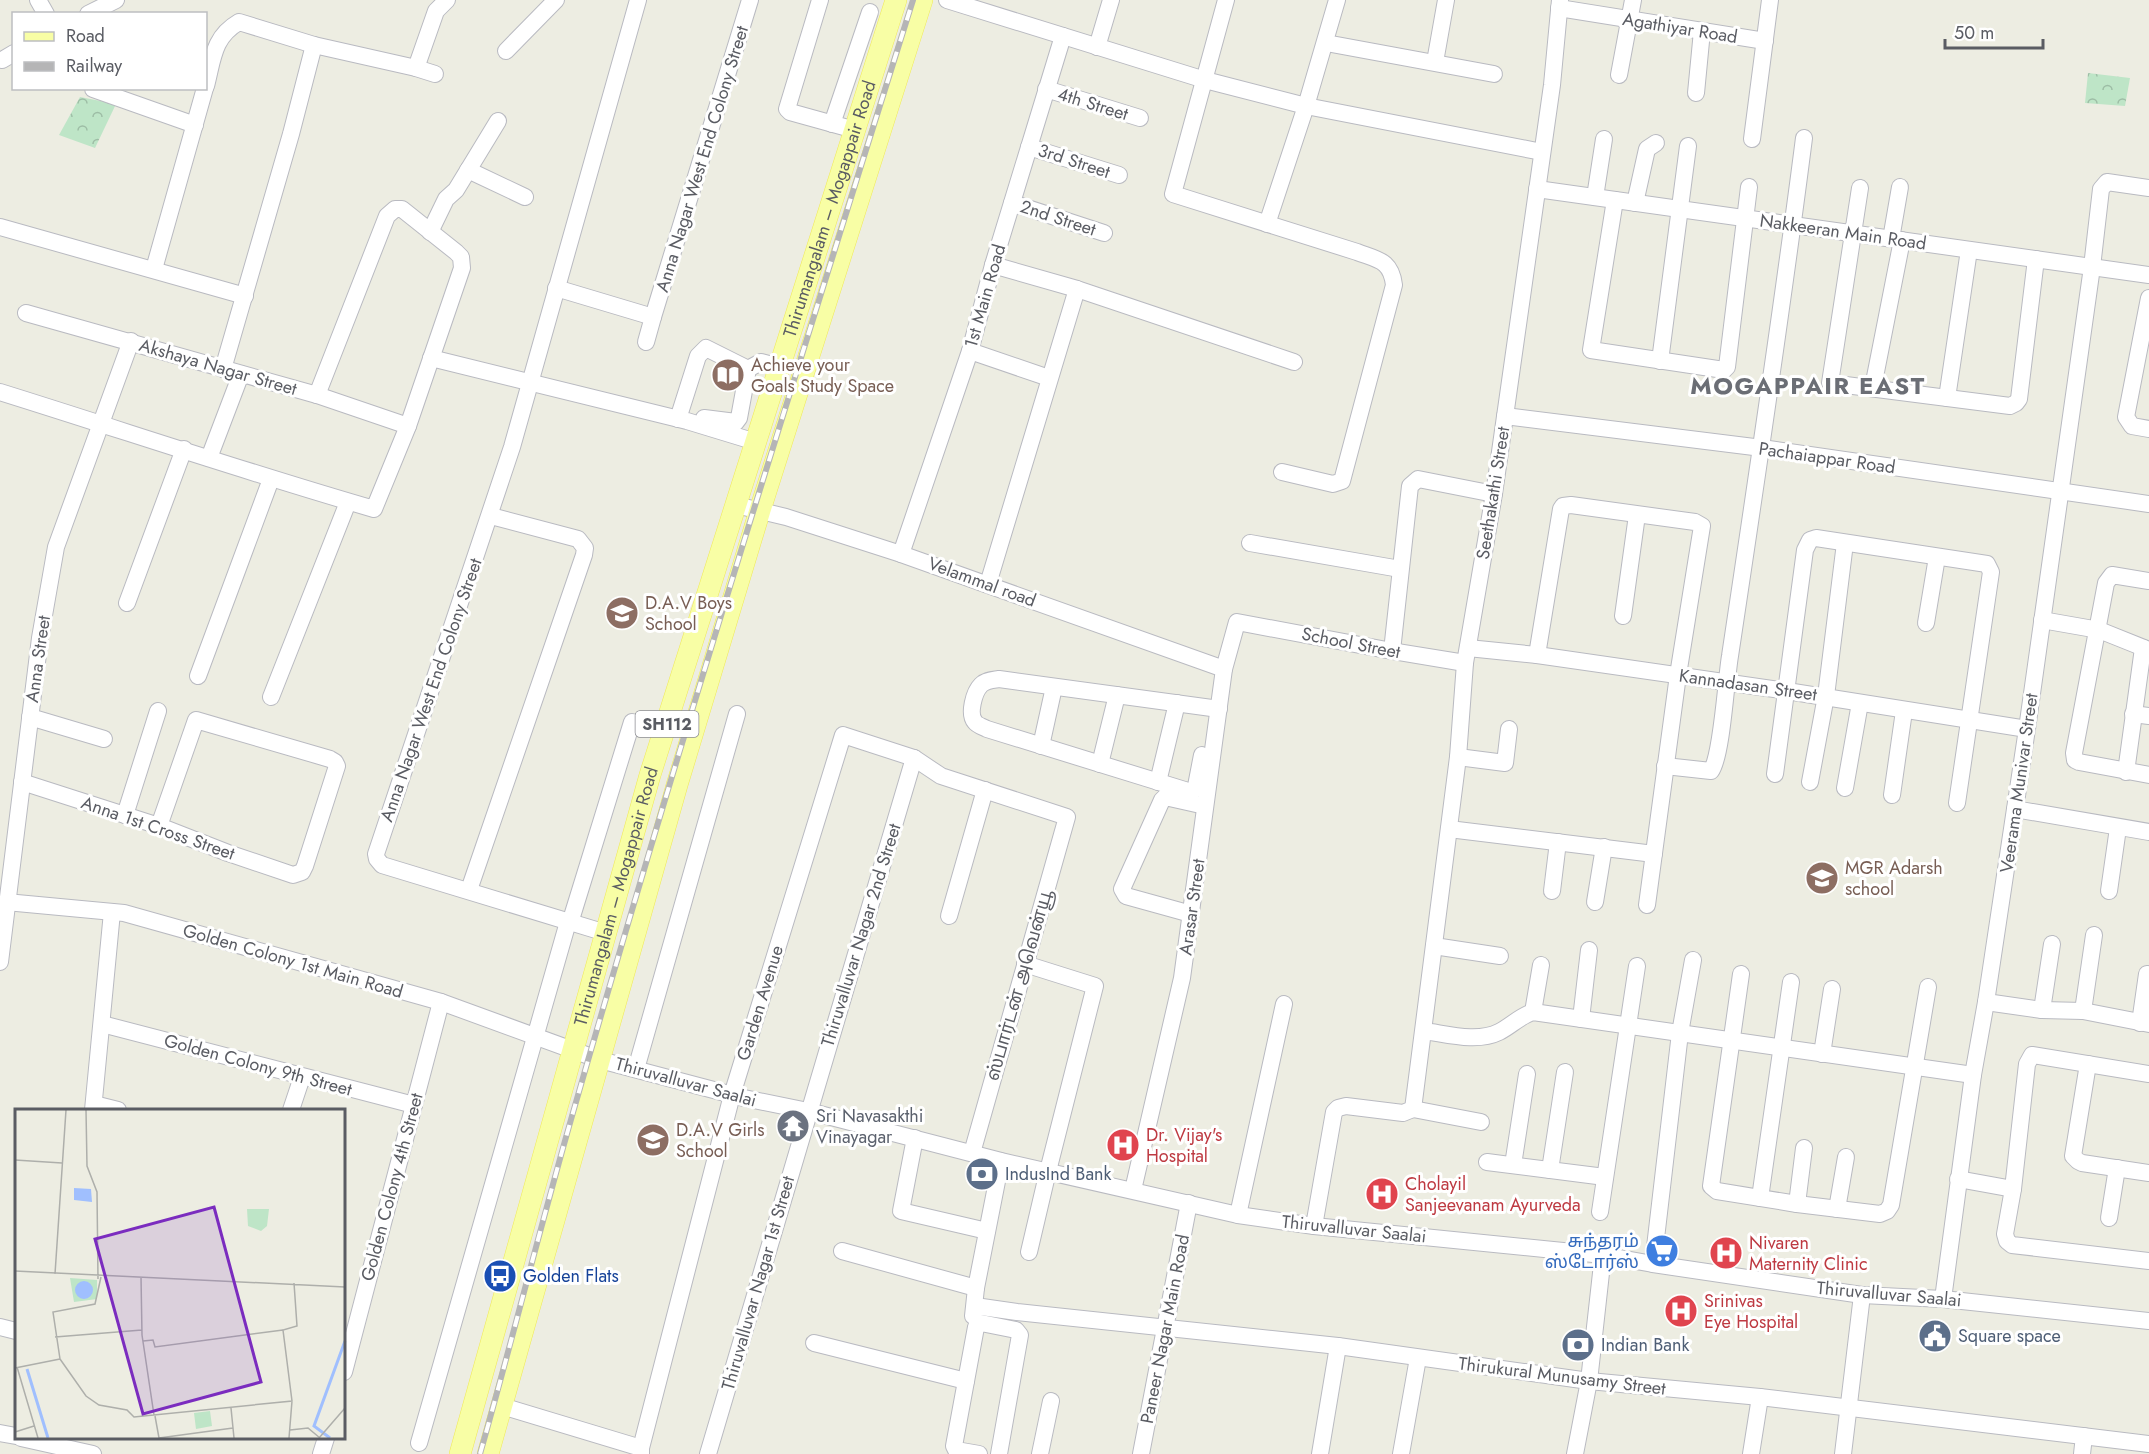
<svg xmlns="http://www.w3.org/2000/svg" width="2149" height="1454" viewBox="0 0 2149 1454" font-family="Jost,'Noto Sans Tamil',sans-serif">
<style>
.forest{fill:url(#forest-crowns)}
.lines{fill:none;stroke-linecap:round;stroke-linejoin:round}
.minor-casing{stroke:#b9bac1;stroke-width:18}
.major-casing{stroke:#f0e957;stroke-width:22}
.minor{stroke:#fff;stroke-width:16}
.major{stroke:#f8fea5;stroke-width:21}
.rail-casing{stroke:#b5b5b6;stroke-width:6}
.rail{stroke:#fff;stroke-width:4;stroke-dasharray:11;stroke-linecap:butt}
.labels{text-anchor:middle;stroke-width:6;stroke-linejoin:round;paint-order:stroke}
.shield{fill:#fff;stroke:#8c8d92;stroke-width:1.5}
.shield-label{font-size:16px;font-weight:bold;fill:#5a5c63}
.street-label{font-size:18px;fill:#5a5c63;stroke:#fff}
.education-label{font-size:18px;fill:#785e54;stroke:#fff;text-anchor:start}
.worship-label{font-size:18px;fill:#5b616d;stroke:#fff;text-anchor:start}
.health-label{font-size:18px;fill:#be3a42;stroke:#fff;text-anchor:start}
.service-label{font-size:18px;fill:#4e5e75;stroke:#fff;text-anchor:start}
.shop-label{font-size:18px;fill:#366cbe;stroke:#fff;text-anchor:end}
.transit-label{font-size:18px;fill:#164399;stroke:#fff;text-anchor:start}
.district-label{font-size:24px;font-weight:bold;letter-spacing:1.5px;fill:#6b6e75;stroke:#fff}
.inset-river{fill:none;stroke:#a0bffe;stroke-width:3}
.inset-road{fill:none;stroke:#aeafab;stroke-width:1.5}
.view{fill:#7b2cbf;fill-opacity:0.15;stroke:#7b2cbf;stroke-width:3}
.inset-edge{fill:none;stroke:#5a5c63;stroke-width:3}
</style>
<defs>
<pattern id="forest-crowns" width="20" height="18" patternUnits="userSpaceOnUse" patternTransform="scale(1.5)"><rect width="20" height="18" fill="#bee5c7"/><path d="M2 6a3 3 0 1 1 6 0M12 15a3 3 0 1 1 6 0" fill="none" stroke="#9dbda5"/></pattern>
</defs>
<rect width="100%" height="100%" fill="#edede2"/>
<g class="forest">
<path d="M 2088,73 L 2130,78 L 2125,106 L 2085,103 Z"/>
<path d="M 80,97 L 116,104 L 95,148 L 59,135 Z"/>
</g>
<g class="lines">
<g class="minor-casing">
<g id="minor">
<path d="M 38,0 L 46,14"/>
<path d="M 820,0 L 787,109 L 790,112 L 855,130"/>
<path d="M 947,0 L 1205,80 L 1306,106 L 1542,152"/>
<path d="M 1226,0 L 1173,194 L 1357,252 C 1378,260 1391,260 1394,285 L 1342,481 L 1333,484 L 1282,472"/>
<path d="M 1559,8 L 1765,41"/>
<path d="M 88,14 L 116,0"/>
<path d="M 1326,43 L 1494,74"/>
<path d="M 1097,47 L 1111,0"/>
<path d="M 506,51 L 556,0"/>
<path d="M 2,60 L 14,53"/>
<path d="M 1435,62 L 1446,0"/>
<path d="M 416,68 L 435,74"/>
<path d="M 1619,75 L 1633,0"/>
<path d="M 206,86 C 213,59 213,37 239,22 L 314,45 L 416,68 L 436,11 L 447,0"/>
<path d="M 93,89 L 195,125"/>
<path d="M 1046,89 L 1140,118"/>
<path d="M 1696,93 L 1702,31"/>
<path d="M 832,124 L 870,12"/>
<path d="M 1752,139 L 1770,0"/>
<path d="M 1029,147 L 1119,175"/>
<path d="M 468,170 L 525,197"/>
<path d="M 1860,188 L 1830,383 L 2010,406 L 2016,403 L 2019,399 L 2036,259"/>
<path d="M 1537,189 L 2149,275"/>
<path d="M 1595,197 L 1604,139"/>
<path d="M 1615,200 L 1591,350 L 1724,370 L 1727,367 L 1749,187"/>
<path d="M 1012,203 L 1104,233"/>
<path d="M 1635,203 L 1647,149 L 1656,143"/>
<path d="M 1267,224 L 1306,106 L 1337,0"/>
<path d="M 0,227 L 245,296"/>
<path d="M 430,232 L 446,199 L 456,190 L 498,121"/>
<path d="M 1891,239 L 1900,187"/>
<path d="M 993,265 L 1077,289 L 1294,362"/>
<path d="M 154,269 L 205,88"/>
<path d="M 556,288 L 653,317 L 750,0"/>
<path d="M 2149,298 L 2126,417 L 2132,426 L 2149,429"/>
<path d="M 26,313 L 317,395 L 408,426"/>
<path d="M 646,342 L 653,317"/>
<path d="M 970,351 L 1049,378"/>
<path d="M 431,358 L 687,421 L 756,442"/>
<path d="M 1660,361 L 1688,146"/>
<path d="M 223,369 L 291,134 L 314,45"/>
<path d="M 748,369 L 761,362 L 780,367"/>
<path d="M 1873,387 L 1902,240"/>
<path d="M 0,392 C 125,431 249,473 374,509 L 408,426 L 462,268 L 461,257 L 456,252 L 402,209 L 395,209 L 387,216 L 317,395"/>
<path d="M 1947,398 L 1969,250"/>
<path d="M 1505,416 L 1762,448 L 2149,504"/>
<path d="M 678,419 L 698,356 L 706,348 L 748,369 L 739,418 L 736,422 L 704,418"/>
<path d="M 209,458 L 241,374"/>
<path d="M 736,505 L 786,517 L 901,554 L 1224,669"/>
<path d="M 1250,543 L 1400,569"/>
<path d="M 901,554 L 970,351 L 993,265 L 1063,36"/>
<path d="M 2149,581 L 2112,575 L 2106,583 L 2074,753 L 2075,760 L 2079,762 L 2149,775"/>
<path d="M 988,584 L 1077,289"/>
<path d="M 127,603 L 184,449"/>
<path d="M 1623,616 L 1637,515"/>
<path d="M 2042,620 L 2099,630 L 2149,650"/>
<path d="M 1926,623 L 1937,557"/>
<path d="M 1468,648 L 1537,655 L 1787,691 L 2027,729"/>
<path d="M 1392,651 L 1410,486 L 1418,479 L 1494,494"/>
<path d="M 1537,655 L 1561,509 L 1563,506 L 1571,505 L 1695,522 L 1702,526 L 1678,675 L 1647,905"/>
<path d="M 198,676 L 271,479"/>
<path d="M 271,697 L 348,502"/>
<path d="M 2133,714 L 2149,716"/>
<path d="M 30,717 L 104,739"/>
<path d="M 1041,746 L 1054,687"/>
<path d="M 1202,755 L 1196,786 L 1193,791 L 1188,791 L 987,729 C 983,727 977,725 975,722 C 968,714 974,692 981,685 C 986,680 993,680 999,679 L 1219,709"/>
<path d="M 1458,757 L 1505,763 L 1509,729"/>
<path d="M 1100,764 L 1117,695"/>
<path d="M 1665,766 L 1711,771 C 1722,756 1726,679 1730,656 C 1756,483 1782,311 1804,138"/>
<path d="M 2126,772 L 2143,648"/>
<path d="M 1775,774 L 1805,550 L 1810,540 L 1816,538 L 1987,564 L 1991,572 L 1957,803"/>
<path d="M 22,782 L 159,826 L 228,853 L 293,875 L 302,872 L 305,866 L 337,766 L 335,762 L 330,759 L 196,720 L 159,826"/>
<path d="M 1158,782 L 1177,703"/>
<path d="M 1810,782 L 1826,696 L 1845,543"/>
<path d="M 1845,788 L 1860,703"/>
<path d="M 1892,795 L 1904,711"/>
<path d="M 2015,809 L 2149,832"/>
<path d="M 125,815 L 158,711"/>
<path d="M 1449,829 L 1654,854"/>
<path d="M 469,890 L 584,555 L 585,548 L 578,539 L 491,516"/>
<path d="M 1552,891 L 1558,842"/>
<path d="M 2109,891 L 2118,828"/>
<path d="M 6,902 L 124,913 L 441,1002 L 600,1060 L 744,1098 L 808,1111 L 1001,1161 L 1238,1215 L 1314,1226 L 1603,1255 L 1653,1264 L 1862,1295 L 1943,1299 L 2149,1321"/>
<path d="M 1595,902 L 1604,847"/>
<path d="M 1191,914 L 1126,896 L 1122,889 L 1162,800 L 1165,797 L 1205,806"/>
<path d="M 949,916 L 985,790"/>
<path d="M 570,923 L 632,722"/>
<path d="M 606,933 L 382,865 L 377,859 L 376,854 L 512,447 L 638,0"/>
<path d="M 1434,946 L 1500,956"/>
<path d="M 0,962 L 40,638 L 56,547 L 131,341"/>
<path d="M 1025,964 L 1095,986 L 1048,1171 L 1029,1252"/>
<path d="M 1741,974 L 1711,1186 L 1717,1191 L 1797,1204"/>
<path d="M 1986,1002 L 2042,1010 L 2083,1011 L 2149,1024"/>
<path d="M 2042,1010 L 2052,944"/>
<path d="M 2083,1011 L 2094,935"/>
<path d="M 1533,1012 L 1541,965"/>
<path d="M 1581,1019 L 1589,950"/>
<path d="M 2140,1023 L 2147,974"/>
<path d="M 102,1024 L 414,1105"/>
<path d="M 1424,1031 C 1447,1034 1477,1043 1499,1032 C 1511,1026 1520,1016 1533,1012 L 1973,1075"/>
<path d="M 1822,1054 L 1832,989"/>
<path d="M 2088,1064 L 2073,1156 L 2078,1161 L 2082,1163 L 2149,1173"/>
<path d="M 636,1069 L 737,714"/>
<path d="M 2149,1074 L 2032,1055 L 2027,1064 L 2013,1189 L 2005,1234 L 2007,1241 L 2012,1245 L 2149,1261"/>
<path d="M 94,1104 L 118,1110"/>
<path d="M 1413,1109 L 1458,757 L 1465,663 L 1494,494 L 1552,85 L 1560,0"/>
<path d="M 1413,1109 L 1481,1122"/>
<path d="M 93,1110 L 112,912"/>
<path d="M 291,1110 L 302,1077"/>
<path d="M 915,1138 L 901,1211 L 987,1231"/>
<path d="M 1804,1148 L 1797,1204 L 1880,1214 L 1887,1211 L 1891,1205 L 1928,987"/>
<path d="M 1487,1162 L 1605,1177"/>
<path d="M 1513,1165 L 1527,1074"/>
<path d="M 1550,1170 L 1565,1072"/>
<path d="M 1958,1179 L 2013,1189"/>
<path d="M 1133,1190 L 1182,978 L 1224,669 L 1237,622 L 1392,651 L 1465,663"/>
<path d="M 1760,1198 L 1791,982"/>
<path d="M 1837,1209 L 1846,1157"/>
<path d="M 1600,1212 L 1637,966"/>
<path d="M 1238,1215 L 1284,1004"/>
<path d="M 2109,1218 L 2117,1168"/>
<path d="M 1314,1226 L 1334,1112 L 1338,1108 L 1346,1106 L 1403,1113 L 1413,1109"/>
<path d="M 842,1251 L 976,1288"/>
<path d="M 1653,1264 L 1680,1033 L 1693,960"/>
<path d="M 1943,1299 L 1973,1075 L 1986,1002 L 2027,729 L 2092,267 L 2101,189 L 2107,182 L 2149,188"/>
<path d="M 975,1306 L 1017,1312 L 1338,1346 L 1589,1381 L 1760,1397 L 2149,1444"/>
<path d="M 973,1316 L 976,1288 L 1001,1161"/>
<path d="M 0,1327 L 16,1331"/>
<path d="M 814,1343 L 966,1381"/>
<path d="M 344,1372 L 441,1002"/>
<path d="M 502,1406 L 641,1448"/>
<path d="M 0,1433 L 16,1436"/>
<path d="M 21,1438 L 93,1454"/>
<path d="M 419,1443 L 568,922"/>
<path d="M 321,1454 L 326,1438"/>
<path d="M 641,1454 L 641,1448 L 732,1095 L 843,735 L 914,758 L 941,776 L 1067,817 L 972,1153"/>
<path d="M 708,1454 L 914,758"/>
<path d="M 979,1454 L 956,1450 L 954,1446 L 976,1327 L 981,1323 L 1016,1330 L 1020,1335 L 999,1454"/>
<path d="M 1040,1454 L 1051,1401"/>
<path d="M 1141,1454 L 1189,1203"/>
<path d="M 1320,1454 L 1338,1346"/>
<path d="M 1401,1454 L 1418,1358"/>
<path d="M 1575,1454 L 1589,1381 L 1603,1255"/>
<path d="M 1751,1454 L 1760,1397"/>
<path d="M 1843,1454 L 1862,1295"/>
<path d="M 2082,1454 L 2084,1436"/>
</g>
</g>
<g class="major-casing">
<g id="major">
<path id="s1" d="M 460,1454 L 650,775 L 896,0"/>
<path d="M 488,1454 L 677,785 L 760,510 L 922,0"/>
</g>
</g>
<use href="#minor" class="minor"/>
<use href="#major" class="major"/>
<g class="rail-casing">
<path id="rail" d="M 480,1454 C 512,1341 540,1228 572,1116 C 679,742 797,371 913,0"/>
</g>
<use href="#rail" class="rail"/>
</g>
<defs>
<g id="library-disc" transform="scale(1.725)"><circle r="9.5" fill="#8d6e63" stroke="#fff"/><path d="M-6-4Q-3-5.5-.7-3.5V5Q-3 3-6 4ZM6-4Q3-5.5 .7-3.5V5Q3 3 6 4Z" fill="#fff"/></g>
<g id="school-disc" transform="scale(1.725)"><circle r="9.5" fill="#8d6e63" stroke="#fff"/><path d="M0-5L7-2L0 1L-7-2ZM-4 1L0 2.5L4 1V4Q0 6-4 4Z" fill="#fff"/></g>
<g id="temple-disc" transform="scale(1.725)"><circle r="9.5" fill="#6b7280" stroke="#fff"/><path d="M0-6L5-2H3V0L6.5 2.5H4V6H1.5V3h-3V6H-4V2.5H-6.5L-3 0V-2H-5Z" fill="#fff"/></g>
<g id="hospital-disc" transform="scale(1.725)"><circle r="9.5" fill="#e0444e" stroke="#fff"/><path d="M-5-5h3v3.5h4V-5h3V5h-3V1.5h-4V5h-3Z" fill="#fff"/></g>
<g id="bank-disc" transform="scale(1.725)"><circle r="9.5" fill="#5c6f8a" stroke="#fff"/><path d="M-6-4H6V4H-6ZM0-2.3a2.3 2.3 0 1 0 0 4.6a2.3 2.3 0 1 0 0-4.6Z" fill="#fff"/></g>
<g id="supermarket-disc" transform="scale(1.725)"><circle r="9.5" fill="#3f7fe0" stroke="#fff"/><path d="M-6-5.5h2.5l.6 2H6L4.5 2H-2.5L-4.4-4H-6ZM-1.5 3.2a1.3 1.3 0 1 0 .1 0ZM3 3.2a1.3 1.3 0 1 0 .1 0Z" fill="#fff"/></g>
<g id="bus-disc" transform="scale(1.725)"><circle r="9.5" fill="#1a4fb4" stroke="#fff"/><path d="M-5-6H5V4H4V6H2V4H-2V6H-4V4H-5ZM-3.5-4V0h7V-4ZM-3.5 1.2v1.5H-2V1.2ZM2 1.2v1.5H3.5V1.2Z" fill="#fff"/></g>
<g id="civic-disc" transform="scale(1.725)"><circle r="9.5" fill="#5c6f8a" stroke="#fff"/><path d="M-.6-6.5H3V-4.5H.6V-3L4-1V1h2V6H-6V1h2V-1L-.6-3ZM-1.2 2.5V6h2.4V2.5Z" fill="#fff"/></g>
</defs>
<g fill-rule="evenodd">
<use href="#library-disc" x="728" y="375"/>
<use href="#school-disc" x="622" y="613"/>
<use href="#school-disc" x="1822" y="878"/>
<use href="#temple-disc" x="793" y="1126"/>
<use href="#school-disc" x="653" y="1140"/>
<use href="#hospital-disc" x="1123" y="1145"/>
<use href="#bank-disc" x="982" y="1174"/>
<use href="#hospital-disc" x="1382" y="1194"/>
<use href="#supermarket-disc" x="1662" y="1251"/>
<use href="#hospital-disc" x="1726" y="1253"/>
<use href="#bus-disc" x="500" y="1276"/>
<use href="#hospital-disc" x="1681" y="1311"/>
<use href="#civic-disc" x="1935" y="1336"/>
<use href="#bank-disc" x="1578" y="1345"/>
</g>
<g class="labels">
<rect class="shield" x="635.5" y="711" width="63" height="26" rx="4.5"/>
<g class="shield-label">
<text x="667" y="730">SH112</text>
</g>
<g class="street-label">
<text transform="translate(1680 28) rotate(9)" y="6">Agathiyar Road</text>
<text transform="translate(1093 104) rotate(17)" y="6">4th Street</text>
<text transform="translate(702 159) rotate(-73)" y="6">Anna Nagar West End Colony Street</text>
<text transform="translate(1074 161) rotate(18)" y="6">3rd Street</text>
<text dy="6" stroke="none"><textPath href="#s1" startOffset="1299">Thirumangalam – Mogappair Road</textPath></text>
<text transform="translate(1058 218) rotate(18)" y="6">2nd Street</text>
<text transform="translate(1843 232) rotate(8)" y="6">Nakkeeran Main Road</text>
<text transform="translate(985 296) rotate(-74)" y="6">1st Main Road</text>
<text transform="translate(218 367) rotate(16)" y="6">Akshaya Nagar Street</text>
<text transform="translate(1827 458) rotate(8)" y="6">Pachaiappar Road</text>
<text transform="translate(1493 493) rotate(-81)" y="6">Seethakathi Street</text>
<text transform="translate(982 582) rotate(20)" y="6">Velammal road</text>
<text transform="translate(1351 643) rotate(11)" y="6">School Street</text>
<text transform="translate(38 659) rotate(-82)" y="6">Anna Street</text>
<text transform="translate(1748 685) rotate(8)" y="6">Kannadasan Street</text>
<text transform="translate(431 690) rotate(-71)" y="6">Anna Nagar West End Colony Street</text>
<text transform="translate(2019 783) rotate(-82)" y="6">Veerama Munivar Street</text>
<text transform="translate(158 828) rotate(19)" y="6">Anna 1st Cross Street</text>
<text dy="6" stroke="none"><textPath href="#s1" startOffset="579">Thirumangalam – Mogappair Road</textPath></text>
<text transform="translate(1192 907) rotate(-82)" y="6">Arasar Street</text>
<text transform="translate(861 935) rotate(-73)" y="6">Thiruvalluvar Nagar 2nd Street</text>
<text transform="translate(293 961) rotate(16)" y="6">Golden Colony 1st Main Road</text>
<text transform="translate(1019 985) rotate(-74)" y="6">ஸ்பார்டன் அவென்யூ</text>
<text transform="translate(760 1003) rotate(-73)" y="6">Garden Avenue</text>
<text transform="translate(258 1065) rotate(15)" y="6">Golden Colony 9th Street</text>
<text transform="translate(686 1082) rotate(15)" y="6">Thiruvalluvar Saalai</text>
<text transform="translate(392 1187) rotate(-75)" y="6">Golden Colony 4th Street</text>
<text transform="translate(1354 1229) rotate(6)" y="6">Thiruvalluvar Saalai</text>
<text transform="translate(758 1283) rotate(-74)" y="6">Thiruvalluvar Nagar 1st Street</text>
<text transform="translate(1889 1294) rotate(5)" y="6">Thiruvalluvar Saalai</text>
<text transform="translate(1165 1329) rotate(-79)" y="6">Paneer Nagar Main Road</text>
<text transform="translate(1562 1376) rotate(7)" y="6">Thirukural Munusamy Street</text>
</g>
<g class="education-label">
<text x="751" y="371">Achieve your<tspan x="751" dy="21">Goals Study Space</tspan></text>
<text x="645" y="609">D.A.V Boys<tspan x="645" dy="21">School</tspan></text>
<text x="1845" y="874">MGR Adarsh<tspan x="1845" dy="21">school</tspan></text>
<text x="676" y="1136">D.A.V Girls<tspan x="676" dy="21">School</tspan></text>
</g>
<g class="worship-label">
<text x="816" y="1122">Sri Navasakthi<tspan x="816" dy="21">Vinayagar</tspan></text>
</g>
<g class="health-label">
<text x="1146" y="1141">Dr. Vijay's<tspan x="1146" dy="21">Hospital</tspan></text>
<text x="1405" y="1190">Cholayil<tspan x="1405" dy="21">Sanjeevanam Ayurveda</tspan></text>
<text x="1749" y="1249">Nivaren<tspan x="1749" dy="21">Maternity Clinic</tspan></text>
<text x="1704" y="1307">Srinivas<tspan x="1704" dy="21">Eye Hospital</tspan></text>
</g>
<g class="service-label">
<text x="1005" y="1180">IndusInd Bank</text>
<text x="1958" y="1342">Square space</text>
<text x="1601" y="1351">Indian Bank</text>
</g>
<g class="shop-label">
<text x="1639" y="1247">சுந்தரம்<tspan x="1639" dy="21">ஸ்டோர்ஸ்</tspan></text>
</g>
<g class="transit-label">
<text x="523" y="1282">Golden Flats</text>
</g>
<g class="district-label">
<text x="1808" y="394">MOGAPPAIR EAST</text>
</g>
</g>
<g transform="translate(15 1109)">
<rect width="330" height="330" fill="#edede2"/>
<path d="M 232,100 L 254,100 L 252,117 L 246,122 L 233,117 ZM 55,169 L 82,171 L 82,190 L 59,193 ZM 195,302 L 197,317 L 181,320 L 179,304 Z" fill="#bee5c7"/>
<path d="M 59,79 L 76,80 L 77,93 L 59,91 ZM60 181a9 9 0 1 1 18 0a9 9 0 1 1-18 0Z" fill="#a0bffe"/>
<path class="inset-river" d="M 12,260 L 33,329M 315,329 L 299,317 L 330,232"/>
<path class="inset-road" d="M 71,1 L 72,57 L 82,83 L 83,170M 0,51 L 47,54M 0,162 L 330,178M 40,165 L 51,1M 126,168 L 127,226 L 139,306M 40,228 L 127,221M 128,232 L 138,231 L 140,238 L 268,221M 45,250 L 38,203 L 80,195 L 86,168M 45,250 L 71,287 L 84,296 L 112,301 L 119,308 L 277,292 L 268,221 L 282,217 L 279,174M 2,258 L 23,329M 0,259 L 45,250M 216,299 L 219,329M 140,307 L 144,329M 275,321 L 293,319 L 305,329M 0,323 L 19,317M 144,329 L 218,319M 274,329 L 277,292M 304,329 L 330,299"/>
<path class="view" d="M 199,98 L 246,273 L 128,305 L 80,130 Z"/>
<rect width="330" height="330" class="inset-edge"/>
</g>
<rect x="12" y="12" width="195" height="78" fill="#ffffff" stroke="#bdbec1" stroke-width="1.5"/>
<rect x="24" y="32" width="30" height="9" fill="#f8fea5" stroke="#bdbec1" stroke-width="1.5"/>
<text x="66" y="42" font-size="18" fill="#5a5c63">Road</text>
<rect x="24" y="62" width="30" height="9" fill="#b5b5b6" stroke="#bdbec1" stroke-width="1.5"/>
<text x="66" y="72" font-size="18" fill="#5a5c63">Railway</text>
<path d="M1945 39v9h98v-9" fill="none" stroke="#5a5c63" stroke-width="3"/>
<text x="1954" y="39" font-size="18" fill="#5a5c63" stroke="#ffffff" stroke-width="4.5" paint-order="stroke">50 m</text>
</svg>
